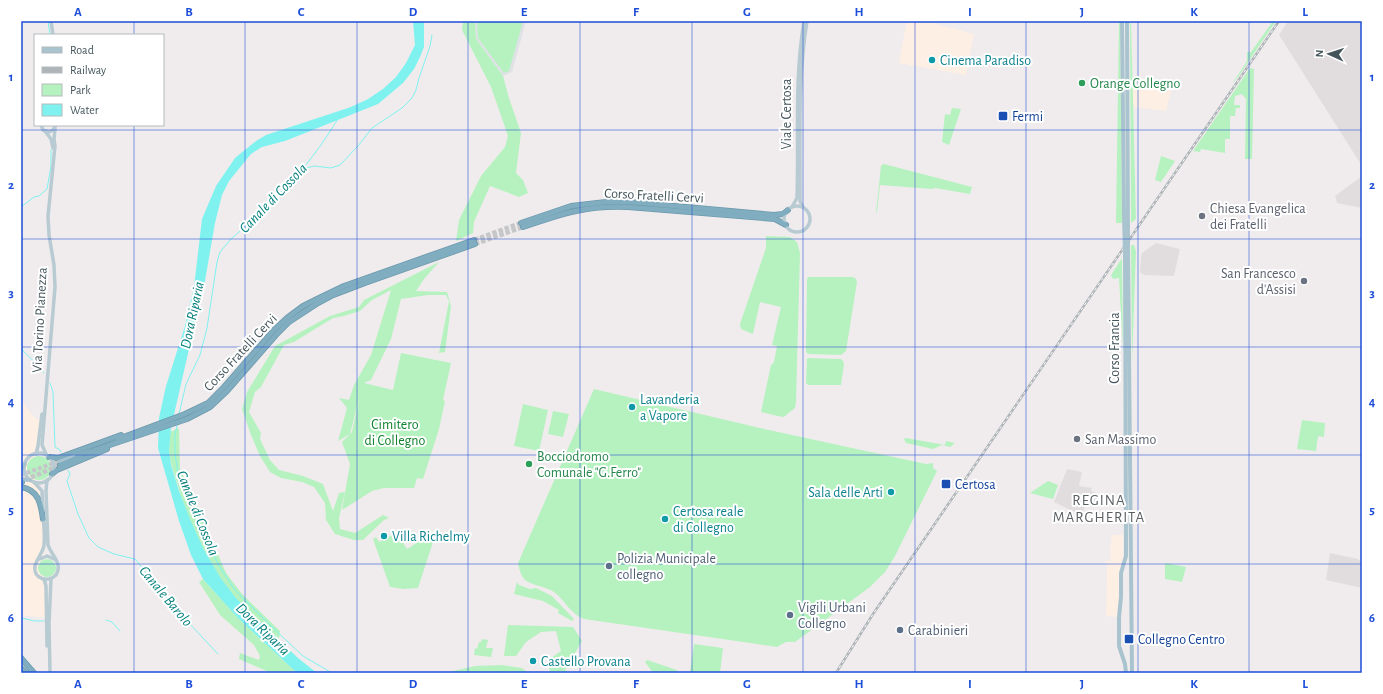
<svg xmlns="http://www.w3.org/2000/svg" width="1383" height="694" viewBox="0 0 1383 694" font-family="'Alegreya Sans',sans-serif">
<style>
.commercial{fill:#fdefe3}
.education{fill:#e1dddf}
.airport{fill:#dee2e5}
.green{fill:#b6f2bf}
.water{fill:#7ff2f0}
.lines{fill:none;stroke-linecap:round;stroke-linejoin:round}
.stream{stroke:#7ff2f0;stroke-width:1}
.primary-tunnel{stroke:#c5c6c8;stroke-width:4;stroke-dasharray:4 2;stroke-linecap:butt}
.highway-tunnel{stroke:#c5c6c8;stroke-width:4.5;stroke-dasharray:4.5 2;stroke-linecap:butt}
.highway-casing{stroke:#6b99ac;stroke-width:6}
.secondary{stroke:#b8cbd3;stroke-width:3.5}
.primary{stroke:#a9c4ce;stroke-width:4}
.highway{stroke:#80aec0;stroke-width:4.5}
.rail-casing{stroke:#aeb4b8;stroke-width:2.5}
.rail{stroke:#fff;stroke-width:1;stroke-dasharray:3;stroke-linecap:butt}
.primary-bridge{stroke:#a9c4ce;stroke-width:4}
.grid{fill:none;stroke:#1d4ed8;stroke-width:1;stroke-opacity:0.55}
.culture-dot{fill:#0f9aa8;stroke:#fff;stroke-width:1.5}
.leisure-dot{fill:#2e9e5b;stroke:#fff;stroke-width:1.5}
.transit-dot{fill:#1a4fb4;stroke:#fff;stroke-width:1.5}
.worship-dot{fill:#6b7280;stroke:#fff;stroke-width:1.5}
.service-dot{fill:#5c6f8a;stroke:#fff;stroke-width:1.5}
.labels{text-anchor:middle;stroke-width:4;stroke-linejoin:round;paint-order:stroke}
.culture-label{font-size:14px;fill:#0d838f;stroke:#fff;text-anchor:start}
.leisure-label{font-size:14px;fill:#27864d;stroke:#fff;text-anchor:start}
.street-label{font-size:14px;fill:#43555b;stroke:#fff}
.transit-label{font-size:14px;fill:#164399;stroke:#fff;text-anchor:start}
.worship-label{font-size:14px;fill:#5b616d;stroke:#fff;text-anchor:start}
.park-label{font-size:14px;fill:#0f812e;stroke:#fff}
.service-label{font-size:14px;fill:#4e5e75;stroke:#fff;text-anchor:start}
.water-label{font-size:15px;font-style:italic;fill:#06817e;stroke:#fff}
.neighbourhood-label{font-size:15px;letter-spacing:1px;fill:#595f62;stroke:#fff}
.neatline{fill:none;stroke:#1d4ed8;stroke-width:1.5}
.grid-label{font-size:13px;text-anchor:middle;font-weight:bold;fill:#1d4ed8}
</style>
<rect width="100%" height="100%" fill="#f0eced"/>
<g class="commercial">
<path d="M 907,21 L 924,21 L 974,34 L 966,75 L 899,63 Z"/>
<path d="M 1132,78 L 1141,78 L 1157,81 L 1173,82 L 1166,111 L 1133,107 Z"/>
<path d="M 21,399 L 30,412 L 37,419 L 41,420 L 36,454 L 35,482 L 40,487 L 43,519 L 46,618 L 21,615 Z"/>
<path d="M 1112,535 L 1123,535 L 1123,556 L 1120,568 L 1120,602 L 1118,617 L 1106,616 L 1107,577 L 1107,566 L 1105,561 L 1111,561 L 1110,551 Z"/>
</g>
<g class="education">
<path d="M 1288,21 L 1362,21 L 1362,166 L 1279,35 Z"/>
<path d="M 1362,176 L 1362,208 L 1337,203 L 1335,196 Z"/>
<path d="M 1156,243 L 1180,249 L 1174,276 L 1144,275 L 1140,272 L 1141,257 L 1142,253 Z"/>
<path d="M 1067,469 L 1082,472 L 1079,486 L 1092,488 L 1091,491 L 1097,493 L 1097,503 L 1084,507 L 1083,521 L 1075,512 L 1054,502 Z"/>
<path d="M 1330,553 L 1358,559 L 1362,563 L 1362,588 L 1326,580 Z"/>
</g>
<path class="airport" d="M 475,21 L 526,21 L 512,72 L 503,76 L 476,39 Z"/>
<g class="green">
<path d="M 463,21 L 475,21 L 476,39 L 503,76 L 509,98 L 521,133 L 516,173 L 523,180 L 528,193 L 519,197 L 490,186 L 474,222 L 473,233 L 456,241 L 459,220 L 481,176 L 505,147 L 508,136 L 491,87 L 462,30 Z"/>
<path d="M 477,21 L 523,21 L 509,71 L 504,73 L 478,38 Z"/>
<path d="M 1119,21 L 1120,21 L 1122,223 L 1116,223 Z"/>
<path d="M 1131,21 L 1136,219 L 1131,223 L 1130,23 Z"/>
<path d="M 1273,21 L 1276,21 L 1238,77 L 1232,84 L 1247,61 L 1247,52 L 1251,52 Z"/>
<path d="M 1250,68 L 1254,69 L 1252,159 L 1245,159 L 1246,99 L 1242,94 L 1235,96 L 1234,105 L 1240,105 L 1240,108 L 1236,108 L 1235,116 L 1230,116 L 1230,139 L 1225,139 L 1225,153 L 1201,149 L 1200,152 L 1193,151 Z"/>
<path d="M 952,108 L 961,109 L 949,145 L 942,142 L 945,114 L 950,115 Z"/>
<path d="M 1161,156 L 1175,161 L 1161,182 L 1155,180 Z"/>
<path d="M 883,164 L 884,164 L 972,187 L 970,194 L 935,188 L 932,189 L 880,185 L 877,212 L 876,213 L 881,166 Z"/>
<path d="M 766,236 L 790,237 L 797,242 L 800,253 L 796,402 L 795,408 L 786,415 L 786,416 L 782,417 L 761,412 L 771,365 L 774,362 L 777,346 L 772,345 L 781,307 L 760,302 L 753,334 L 741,329 L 740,324 L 766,248 Z"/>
<path d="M 1131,245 L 1134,245 L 1136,251 L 1132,363 Z"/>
<path d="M 1122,258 L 1123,350 L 1119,278 L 1113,279 L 1111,275 Z"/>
<path d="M 439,262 L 424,279 L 416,291 L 447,292 L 451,306 L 445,352 L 439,353 L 449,301 L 446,295 L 428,295 L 401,299 L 391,339 L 371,380 L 364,383 L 393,390 L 401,353 L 451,363 L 443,400 L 445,401 L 439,429 L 423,479 L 417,478 L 414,488 L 384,488 L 372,491 L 342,510 L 350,464 L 342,442 L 352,432 L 360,395 L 350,434 L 338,441 L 347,408 L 339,398 L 349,400 L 354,385 L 371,355 L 391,290 L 372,300 L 360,311 L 344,316 L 333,318 L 294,342 L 284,345 L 261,387 L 255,392 L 249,412 L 261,433 L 260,439 L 270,460 L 279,470 L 303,476 L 323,484 L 333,511 L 339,493 L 345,492 L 339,518 L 340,529 L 355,533 L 383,515 L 389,518 L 384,520 L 363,540 L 354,540 L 335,534 L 326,520 L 325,503 L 314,487 L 302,482 L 281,478 L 270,472 L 260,456 L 251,435 L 242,409 L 247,392 L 275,346 L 330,316 L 359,307 L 364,300 Z"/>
<path d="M 808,277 L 853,277 L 856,279 L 857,282 L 846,351 L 841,355 L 808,354 L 806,352 L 807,280 Z"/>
<path d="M 808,358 L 841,359 L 843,361 L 844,364 L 841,385 L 808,385 L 806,383 L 807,359 Z"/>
<path d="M 594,389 L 760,428 L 926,464 L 933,463 L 933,468 L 937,471 L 895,556 L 885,572 L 870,587 L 795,642 L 786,642 L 777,647 L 584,619 C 570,614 565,600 554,592 C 547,587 531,585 525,580 C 521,576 519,569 518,563 Z"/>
<path d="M 523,404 L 548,410 L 539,451 L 514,446 Z"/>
<path d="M 553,411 L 569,414 L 563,437 L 548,434 Z"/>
<path d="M 1302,420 L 1325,423 L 1324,437 L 1318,436 L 1316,451 L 1297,449 Z"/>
<path d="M 179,428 L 180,469 L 192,494 L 226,573 L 242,594 L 280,631 L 279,639 C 264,625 248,612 235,597 C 207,564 188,521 176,480 C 173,471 170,461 169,451 C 169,445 170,438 170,432 Z"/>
<path d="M 906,438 L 945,445 L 946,441 L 955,443 L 950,447 L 942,445 L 933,449 L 906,443 L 904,439 Z"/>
<circle cx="39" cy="468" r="12"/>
<path d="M 1048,481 L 1058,485 L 1053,499 L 1030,493 Z"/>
<path d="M 392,535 L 395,541 L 400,538 L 407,549 L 426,537 L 433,542 L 418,588 L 404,589 L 390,587 L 373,539 L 376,537 L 379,542 Z"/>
<circle cx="47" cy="568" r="9"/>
<path d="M 1165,563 L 1186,567 L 1182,582 L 1165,579 Z"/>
<path d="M 203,579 L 238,618 L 297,673 L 271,673 L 239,659 L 240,653 L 259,660 L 260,656 L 254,645 L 220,615 L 199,582 Z"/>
<path d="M 517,582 L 519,585 L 530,589 L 536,588 L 552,596 L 574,619 L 572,621 L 558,613 L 559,610 L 543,601 L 514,594 Z"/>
<path d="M 508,625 L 573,627 L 582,641 L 565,670 L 570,673 L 550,673 L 548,660 L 561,651 L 556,631 L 541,632 L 526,642 L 516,656 L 504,656 Z"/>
<path d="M 482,639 L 488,640 L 486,648 L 493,648 L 491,657 L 474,655 L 475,648 L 477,649 L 479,642 L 481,642 Z"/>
<path d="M 694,644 L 723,648 L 720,673 L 690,672 Z"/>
<path d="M 647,660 L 677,670 L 677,673 L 653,673 L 645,662 Z"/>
<path d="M 502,665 L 522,668 L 528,673 L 444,673 L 475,666 Z"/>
</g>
<path class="water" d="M 413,21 L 424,21 L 424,47 L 420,57 L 414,69 L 403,83 L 378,104 L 285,141 L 262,147 L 251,154 L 229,181 L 222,195 L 215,223 L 202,298 L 197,314 L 171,428 L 169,450 L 171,465 L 179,491 L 190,519 L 203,548 L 220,577 L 235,597 L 255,617 L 298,658 L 317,673 L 297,673 L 238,618 L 203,579 L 191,555 L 179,521 L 158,448 L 159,418 L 166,386 L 185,326 L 194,287 L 202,219 L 216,186 L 235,158 L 256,141 L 266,135 L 351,107 L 368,99 L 383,89 L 396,77 L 406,63 L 415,45 Z"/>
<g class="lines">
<g class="stream">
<path d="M 48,21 L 50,35"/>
<path d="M 303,169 L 314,166 L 331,168 L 340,165 L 358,146 L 372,128 L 402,108 L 412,98 L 416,90 L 419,78 L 430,46 L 432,35"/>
<path d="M 21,207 L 34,197 L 39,196 L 47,189 L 51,166 L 51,150"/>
<path d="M 21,344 L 23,351"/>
<path d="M 21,349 C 29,357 38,364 44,373"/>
<path d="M 50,383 L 53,392 L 55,447 L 60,450 L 61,452"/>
<path d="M 179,414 L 186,384 L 200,355 L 207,328 L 217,262 L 220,252 L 231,239 L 263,211 L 302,170 L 321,145 L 338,119"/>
<path d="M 177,425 L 175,436 L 175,454 L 178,473 L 189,499 L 218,564 L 235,590 L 272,627 L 303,656 L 332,673"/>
<path d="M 68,470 L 70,474 L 67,481 L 78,514 L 89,538 L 98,547 L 114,554 L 135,559 L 173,606 L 218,654"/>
<path d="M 21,618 L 35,621 L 44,621"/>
<path d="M 106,620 L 112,622 L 120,631"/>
</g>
<path class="primary-tunnel" d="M 21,475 L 59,461"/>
<g class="highway-tunnel">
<path d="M 474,240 L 521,223"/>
<path d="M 475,244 L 523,227"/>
<path d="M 25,480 L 60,465"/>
</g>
<g class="highway-casing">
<g id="highway">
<path d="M 521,223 L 571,206 L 606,202 L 630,202 L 774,215 L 783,214 L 788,210"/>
<path d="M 523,227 C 561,214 587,205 628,207 L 775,219 L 786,225"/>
<path d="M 118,439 L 185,414 L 208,403 L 224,387 L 273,331 L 287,318 L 303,306 L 317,299 L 344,286 L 474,240"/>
<path d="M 77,455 L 92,451 L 187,419 L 210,407 L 227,391 L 276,335 L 289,322 L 318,303 L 331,296 L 365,283 L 475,244"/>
<path d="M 49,457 L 58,458 L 121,435"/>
<path d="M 60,465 L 81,456"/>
<path d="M 52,474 L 57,470 L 107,449"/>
<path d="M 21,482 L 22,482"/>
<path d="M 21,487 C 39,490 41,504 43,519"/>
<path d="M 21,658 L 34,673"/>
<path d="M 21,668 L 26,673"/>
</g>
</g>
<g class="secondary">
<path d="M 51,21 L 53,35"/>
<path d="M 41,125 L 43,130 L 49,132 L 53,130 L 56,125"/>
<path d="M 45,131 L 51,139 L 53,148"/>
<circle cx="797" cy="219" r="13"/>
<path d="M 792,207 L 797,198 C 799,138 794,81 804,21"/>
<path d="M 803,207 L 800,201 L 800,188 C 800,132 798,76 807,21"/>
<circle cx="39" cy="468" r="15"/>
<path d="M 36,454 L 38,446 L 42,414"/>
<path d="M 47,456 L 42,445 L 55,287 L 54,265 L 49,235 L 48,216 L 55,146 L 54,139 L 55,129"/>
<path d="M 34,482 L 42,491 L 43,511"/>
<path d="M 43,517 C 44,526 45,536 44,545 C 43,553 37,558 35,566 C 33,579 48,583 56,575 C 63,564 52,556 48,545 L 46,491 L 47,480"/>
<path d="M 40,559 L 47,556 L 54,559"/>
<path d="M 44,579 L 46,586 L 47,646"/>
<path d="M 50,673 L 49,623 L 51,579"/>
</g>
<g class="primary">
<path d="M 1122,21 L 1124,216"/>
<path d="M 1127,21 L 1128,237"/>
<path d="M 1128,246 L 1132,673"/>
<path d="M 1125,255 L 1126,545 L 1126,556 L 1121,573 L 1121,597 L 1119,617 L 1119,646 L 1125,664 L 1126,673"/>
<path d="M 59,461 L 77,455"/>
<path d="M 21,470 L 25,464"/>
<path d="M 21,479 L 30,480"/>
</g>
<use href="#highway" class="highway"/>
<g class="rail-casing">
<path id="rail" d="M 836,673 L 873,614 L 1279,21"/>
</g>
<use href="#rail" class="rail"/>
<g class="primary-bridge">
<path d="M 1124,216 L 1125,255"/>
<path d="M 1128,237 L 1128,246"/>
</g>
</g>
<path class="grid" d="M 134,21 L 134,35M 245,21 L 245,673M 357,21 L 357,673M 468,21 L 468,673M 580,21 L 580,673M 692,21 L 692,673M 803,21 L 803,673M 915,21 L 915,673M 1026,21 L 1026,673M 1138,21 L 1138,673M 1249,21 L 1249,673M 134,125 L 134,673M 21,130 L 1362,130M 21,239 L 1362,239M 21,347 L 1362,347M 21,455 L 1362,455M 21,564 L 1362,564"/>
<g class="culture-dot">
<circle cx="932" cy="60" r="4"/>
<circle cx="632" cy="407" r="4"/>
<circle cx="891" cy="492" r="4"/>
<circle cx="665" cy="519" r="4"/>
<circle cx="384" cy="536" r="4"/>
<circle cx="533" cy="661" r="4"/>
</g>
<g class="leisure-dot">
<circle cx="1082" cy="83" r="4"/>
<circle cx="529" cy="464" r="4"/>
</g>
<g class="transit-dot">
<rect x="998" y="111" width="10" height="10" rx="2"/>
<rect x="941" y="479" width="10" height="10" rx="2"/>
<rect x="1124" y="634" width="10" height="10" rx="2"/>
</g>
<g class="worship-dot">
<circle cx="1202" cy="216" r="4"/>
<circle cx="1304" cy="281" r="4"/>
<circle cx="1077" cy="439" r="4"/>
</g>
<g class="service-dot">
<circle cx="609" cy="566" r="4"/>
<circle cx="790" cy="615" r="4"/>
<circle cx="900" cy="630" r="4"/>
</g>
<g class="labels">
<g class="culture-label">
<text x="940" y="65">Cinema Paradiso</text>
<text x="640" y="404">Lavanderia<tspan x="640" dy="16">a Vapore</tspan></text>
<text x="883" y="497" text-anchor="end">Sala delle Arti</text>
<text x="673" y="516">Certosa reale<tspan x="673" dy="16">di Collegno</tspan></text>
<text x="392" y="541">Villa Richelmy</text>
<text x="541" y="666">Castello Provana</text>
</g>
<g class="leisure-label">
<text x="1090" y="88">Orange Collegno</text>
<text x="537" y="461">Bocciodromo<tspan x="537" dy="16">Comunale "G.Ferro"</tspan></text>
</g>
<g class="street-label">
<text transform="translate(786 114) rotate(-90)" y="5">Viale Certosa</text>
<text transform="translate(654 195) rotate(3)" y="5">Corso Fratelli Cervi</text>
<text transform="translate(39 320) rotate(-87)" y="5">Via Torino Pianezza</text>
<text transform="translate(1114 348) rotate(-90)" y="5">Corso Francia</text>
<text transform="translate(240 352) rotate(-47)" y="5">Corso Fratelli Cervi</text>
</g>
<g class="transit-label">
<text x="1012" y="121">Fermi</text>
<text x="955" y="489">Certosa</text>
<text x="1138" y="644">Collegno Centro</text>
</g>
<g class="worship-label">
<text x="1210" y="213">Chiesa Evangelica<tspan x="1210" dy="16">dei Fratelli</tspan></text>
<text x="1296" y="278" text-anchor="end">San Francesco<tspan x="1296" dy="16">d'Assisi</tspan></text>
<text x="1085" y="444">San Massimo</text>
</g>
<g class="park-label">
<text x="395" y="429">Cimitero<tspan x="395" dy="16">di Collegno</tspan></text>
</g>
<g class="service-label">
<text x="617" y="563">Polizia Municipale<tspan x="617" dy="16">collegno</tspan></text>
<text x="798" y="612">Vigili Urbani<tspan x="798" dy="16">Collegno</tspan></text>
<text x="908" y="635">Carabinieri</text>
</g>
<g class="water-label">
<text transform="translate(273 198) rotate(-46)" y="5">Canale di Cossola</text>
<text transform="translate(192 315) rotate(-78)" y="5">Dora Riparia</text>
<text transform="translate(198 513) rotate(68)" y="5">Canale di Cossola</text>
<text transform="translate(166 596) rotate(50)" y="5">Canale Barolo</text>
<text transform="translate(263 629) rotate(44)" y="5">Dora Riparia</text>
</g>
<g class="neighbourhood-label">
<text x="1099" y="505">REGINA<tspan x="1099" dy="17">MARGHERITA</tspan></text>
</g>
</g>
<rect width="1383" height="694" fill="none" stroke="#ffffff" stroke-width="44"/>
<rect x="34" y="34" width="130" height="92" fill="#ffffff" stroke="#b4bbbd"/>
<rect x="42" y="47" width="20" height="6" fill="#a9c4ce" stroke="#b4bbbd"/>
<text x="70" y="54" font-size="12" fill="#43555b">Road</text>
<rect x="42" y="67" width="20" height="6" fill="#aeb4b8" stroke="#b4bbbd"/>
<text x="70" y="74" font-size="12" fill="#43555b">Railway</text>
<rect x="42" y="84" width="20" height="12" fill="#b6f2bf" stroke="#b4bbbd"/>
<text x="70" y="94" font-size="12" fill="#43555b">Park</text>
<rect x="42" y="104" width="20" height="12" fill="#7ff2f0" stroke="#b4bbbd"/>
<text x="70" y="114" font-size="12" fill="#43555b">Water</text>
<g transform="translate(1329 54) rotate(273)" stroke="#ffffff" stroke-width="3" paint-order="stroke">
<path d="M0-3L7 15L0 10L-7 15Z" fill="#43555b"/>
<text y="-6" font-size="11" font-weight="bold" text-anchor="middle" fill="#43555b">N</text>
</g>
<rect x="22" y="22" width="1339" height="650" class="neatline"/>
<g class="grid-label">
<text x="78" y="16">A</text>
<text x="189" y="16">B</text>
<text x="301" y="16">C</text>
<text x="413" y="16">D</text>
<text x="524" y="16">E</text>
<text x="636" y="16">F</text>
<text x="747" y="16">G</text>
<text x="859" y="16">H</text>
<text x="970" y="16">I</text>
<text x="1082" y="16">J</text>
<text x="1194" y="16">K</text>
<text x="1305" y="16">L</text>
<text x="11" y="81">1</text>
<text x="1372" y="81">1</text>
<text x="11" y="189">2</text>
<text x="1372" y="189">2</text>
<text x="11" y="297">3</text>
<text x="1372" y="297">3</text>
<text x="11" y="406">4</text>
<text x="1372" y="406">4</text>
<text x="11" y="514">5</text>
<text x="1372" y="514">5</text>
<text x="11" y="622">6</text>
<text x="1372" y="622">6</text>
<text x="78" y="688">A</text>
<text x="189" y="688">B</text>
<text x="301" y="688">C</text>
<text x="413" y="688">D</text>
<text x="524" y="688">E</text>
<text x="636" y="688">F</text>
<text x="747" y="688">G</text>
<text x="859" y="688">H</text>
<text x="970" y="688">I</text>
<text x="1082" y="688">J</text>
<text x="1194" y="688">K</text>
<text x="1305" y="688">L</text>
</g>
</svg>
